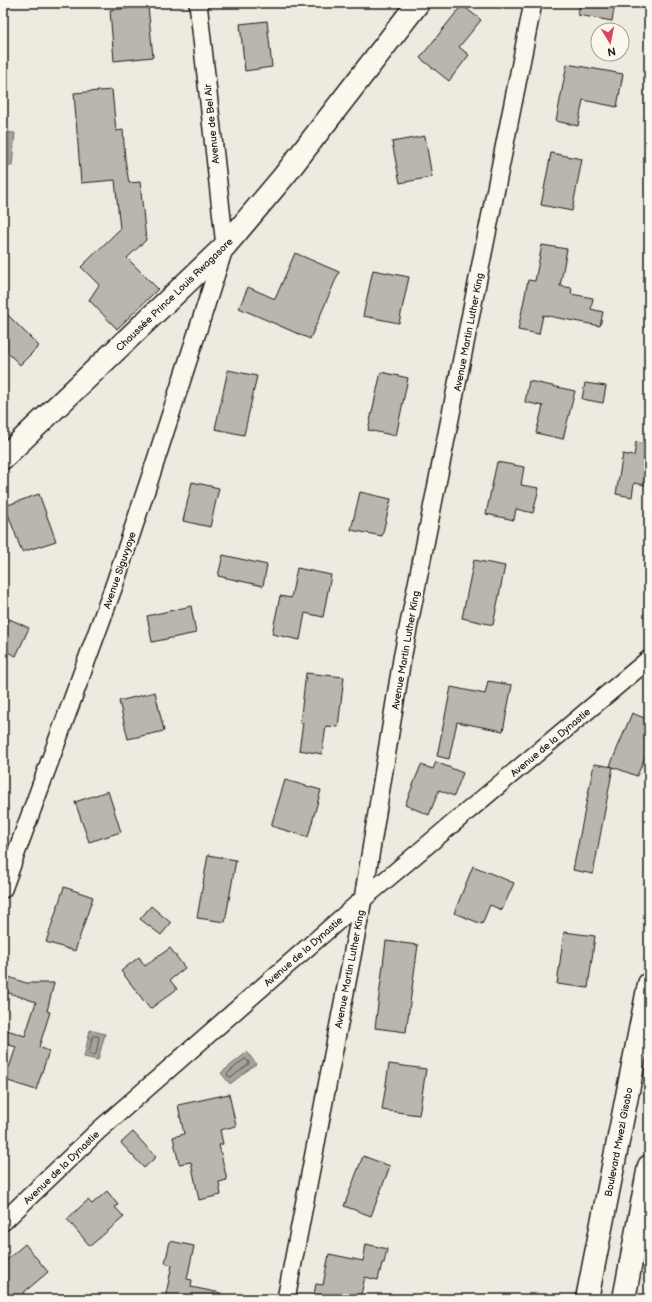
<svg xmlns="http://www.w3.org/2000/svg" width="652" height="1302" viewBox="0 0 652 1302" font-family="'Balsamiq Sans',sans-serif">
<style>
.water{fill:#a6a39d;stroke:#6f6d69}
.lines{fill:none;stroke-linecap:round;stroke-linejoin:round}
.shore{stroke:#535250;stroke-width:1}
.building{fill:#b9b6af;stroke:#1c1c1c}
.street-casing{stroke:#1c1c1c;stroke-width:20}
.secondary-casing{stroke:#1c1c1c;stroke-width:25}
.primary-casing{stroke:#1c1c1c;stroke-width:25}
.street{stroke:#fbf7ec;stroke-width:17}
.secondary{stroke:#fbf7ec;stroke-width:22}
.primary{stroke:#fbf7ec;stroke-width:22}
.labels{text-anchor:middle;stroke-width:3.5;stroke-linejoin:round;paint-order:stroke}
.street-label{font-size:10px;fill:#1c1c1c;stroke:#fbf7ec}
</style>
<rect width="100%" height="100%" fill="#eeeadf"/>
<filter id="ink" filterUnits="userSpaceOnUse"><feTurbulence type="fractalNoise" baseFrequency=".025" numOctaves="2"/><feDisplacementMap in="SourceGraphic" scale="8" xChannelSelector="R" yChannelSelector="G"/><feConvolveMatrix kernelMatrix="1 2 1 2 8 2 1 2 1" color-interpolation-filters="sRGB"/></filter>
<g filter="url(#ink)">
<g class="water">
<path d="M 3,132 L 15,133 L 12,166 L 3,165 Z"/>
<path d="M 90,1030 L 105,1034 L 98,1060 L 84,1057 Z"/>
<path d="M 247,1052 L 256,1064 L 230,1084 L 221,1073 Z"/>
</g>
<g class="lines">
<g class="shore">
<path d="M 93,1036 L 98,1036 L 99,1038 L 96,1054 L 94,1055 L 90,1054 L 89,1053 Z"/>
<path d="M 245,1059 L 249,1062 L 249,1064 L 232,1077 L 230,1077 L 227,1075 L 228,1073 Z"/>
</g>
</g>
<g class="building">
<path d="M 580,3 L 615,3 L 612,21 L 578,15 Z"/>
<path d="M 462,5 L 481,20 L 459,47 L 469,55 L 449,81 L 420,58 Z"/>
<path d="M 148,6 L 153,57 L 114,61 L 110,10 Z"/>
<path d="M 267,21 L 272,67 L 245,71 L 240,24 Z"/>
<path d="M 567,64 L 623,74 L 617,107 L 583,100 L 578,126 L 556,121 Z"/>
<path d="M 112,90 L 116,131 L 123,130 L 125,159 L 129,183 L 140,182 L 146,240 L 127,258 L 158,289 L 117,329 L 89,300 L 99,285 L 81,267 L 120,229 L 115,180 L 81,183 L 74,93 Z"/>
<path d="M 425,136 L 432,177 L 400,183 L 392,142 Z"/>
<path d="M 551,153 L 582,159 L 572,211 L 541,205 Z"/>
<path d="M 542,245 L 567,249 L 560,286 L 572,288 L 571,294 L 593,298 L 591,309 L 603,312 L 600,326 L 543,315 L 539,334 L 518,330 L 528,280 L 535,281 Z"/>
<path d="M 295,253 L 339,272 L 310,339 L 239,308 L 248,287 L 275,299 Z"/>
<path d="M 373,270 L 409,277 L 399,323 L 363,316 Z"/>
<path d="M 3,310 L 39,346 L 20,365 L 3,348 Z"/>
<path d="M 228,370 L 257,376 L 244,435 L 215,429 Z"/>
<path d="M 381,372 L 408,378 L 396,436 L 368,430 Z"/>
<path d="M 529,381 L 575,391 L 563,439 L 536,433 L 543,406 L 525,402 Z"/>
<path d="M 585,383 L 606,386 L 603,403 L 582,399 Z"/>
<path d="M 636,442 L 649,444 L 649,470 L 646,485 L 634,483 L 632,497 L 616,494 L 623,454 L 634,456 Z"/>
<path d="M 497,462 L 524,467 L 521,485 L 539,488 L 533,513 L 516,509 L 514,520 L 486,514 Z"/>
<path d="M 192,482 L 219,488 L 210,527 L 183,521 Z"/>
<path d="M 360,492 L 391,499 L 382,536 L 351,530 Z"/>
<path d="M 39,494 L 56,541 L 22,552 L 5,506 Z"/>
<path d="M 223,555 L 267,565 L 263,586 L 218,576 Z"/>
<path d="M 474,560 L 505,566 L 493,625 L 462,618 Z"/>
<path d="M 297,568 L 331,575 L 323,617 L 305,613 L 300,640 L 272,634 L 280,596 L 291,598 Z"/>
<path d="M 191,606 L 196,633 L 152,642 L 147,616 Z"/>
<path d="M 3,616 L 29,628 L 16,656 L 3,650 Z"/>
<path d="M 306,673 L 344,677 L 338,727 L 326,726 L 322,754 L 299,750 L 303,723 L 300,723 Z"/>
<path d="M 488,681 L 512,685 L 503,731 L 457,722 L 449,759 L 437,756 L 451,687 L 485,694 Z"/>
<path d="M 155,692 L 164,731 L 128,739 L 119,701 Z"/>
<path d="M 632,713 L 649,720 L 649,747 L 637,776 L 610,766 Z"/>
<path d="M 436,762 L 463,773 L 454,796 L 439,790 L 429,815 L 405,805 L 421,765 L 433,769 Z"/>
<path d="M 594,764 L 613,767 L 593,874 L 573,870 Z"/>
<path d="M 285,780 L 321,790 L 308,837 L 271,826 Z"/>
<path d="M 108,791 L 121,832 L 89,842 L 75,802 Z"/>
<path d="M 208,855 L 236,860 L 225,922 L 197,918 Z"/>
<path d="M 473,866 L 514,883 L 502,910 L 490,905 L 482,924 L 454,913 Z"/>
<path d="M 64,887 L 93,897 L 75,951 L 46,942 Z"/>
<path d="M 151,906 L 171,923 L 161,935 L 140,919 Z"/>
<path d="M 564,932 L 595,936 L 588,988 L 557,984 Z"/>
<path d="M 386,941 L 418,945 L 406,1032 L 375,1028 Z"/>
<path d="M 170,948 L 185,968 L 170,980 L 177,989 L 150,1009 L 121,971 L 139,957 L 145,966 Z"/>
<path d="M 3,975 L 26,983 L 54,983 L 47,1011 L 50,1012 L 39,1047 L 49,1051 L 36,1090 L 5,1080 L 16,1047 L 3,1043 L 7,1030 L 25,1036 L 36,1002 L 3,991 Z"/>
<path d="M 389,1064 L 426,1069 L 419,1115 L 382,1110 Z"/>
<path d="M 229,1094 L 236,1126 L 220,1130 L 223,1144 L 219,1145 L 227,1180 L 219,1182 L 221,1195 L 199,1200 L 191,1162 L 179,1164 L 173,1137 L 184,1134 L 178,1105 Z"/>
<path d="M 133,1132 L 156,1157 L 144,1168 L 121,1143 Z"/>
<path d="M 363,1156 L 390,1166 L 371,1216 L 344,1206 Z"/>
<path d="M 107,1191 L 118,1205 L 115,1207 L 124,1217 L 90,1246 L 67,1219 L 88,1200 L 92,1204 Z"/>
<path d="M 170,1241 L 194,1246 L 187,1279 L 192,1280 L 191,1287 L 221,1293 L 220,1299 L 165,1299 L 172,1265 L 165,1263 Z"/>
<path d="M 25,1244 L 48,1272 L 16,1299 L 3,1299 L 3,1263 Z"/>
<path d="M 366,1244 L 387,1249 L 384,1263 L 382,1263 L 378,1280 L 365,1277 L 360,1299 L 313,1299 L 316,1284 L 323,1285 L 329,1254 L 363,1261 Z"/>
</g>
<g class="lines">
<g class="street-casing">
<g id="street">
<path d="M 3,889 L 115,583 L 152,472 L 225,246 L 198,3"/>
<path d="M 3,1222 L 98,1131 L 363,899 L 649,659"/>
<path d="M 286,1299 L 363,899 L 402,659 L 533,3"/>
</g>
</g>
<g class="secondary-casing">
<path id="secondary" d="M 3,458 L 225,246 L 284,176 L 418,3"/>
</g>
<g class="primary-casing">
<g id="primary">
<path d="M 587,1299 L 649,984"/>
<path d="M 624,1299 L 649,1166"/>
</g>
</g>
<use href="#street" class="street"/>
<use href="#secondary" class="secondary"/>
<use href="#primary" class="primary"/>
</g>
</g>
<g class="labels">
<g class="street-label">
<text transform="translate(211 124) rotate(-96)" y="4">Avenue de Bel Air</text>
<text transform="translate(174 294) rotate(-44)" y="4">Chaussée Prince Louis Rwagasore</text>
<text transform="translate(468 332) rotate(-79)" y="4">Avenue Martin Luther King</text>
<text transform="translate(119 570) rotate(-71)" y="4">Avenue Siguvyaye</text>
<text transform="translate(405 650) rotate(-80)" y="4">Avenue Martin Luther King</text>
<text transform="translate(550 742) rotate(-40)" y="4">Avenue de la Dynastie</text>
<text transform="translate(303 951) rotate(-41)" y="4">Avenue de la Dynastie</text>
<text transform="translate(349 969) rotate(-79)" y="4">Avenue Martin Luther King</text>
<text transform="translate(618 1142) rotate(-79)" y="4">Boulevard Mwezi Gisabo</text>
<text transform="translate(61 1167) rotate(-44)" y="4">Avenue de la Dynastie</text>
</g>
</g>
<rect width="652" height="1302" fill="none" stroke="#fbf7ec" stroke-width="16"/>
<rect x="8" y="8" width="636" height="1286" fill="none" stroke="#1c1c1c" stroke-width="1.5" filter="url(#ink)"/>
<g transform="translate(610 42) rotate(170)"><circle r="19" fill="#fbf7ec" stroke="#a29f99"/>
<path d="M0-3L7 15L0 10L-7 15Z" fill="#d1495b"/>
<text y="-6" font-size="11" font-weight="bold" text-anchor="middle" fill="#1c1c1c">N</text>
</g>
</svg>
